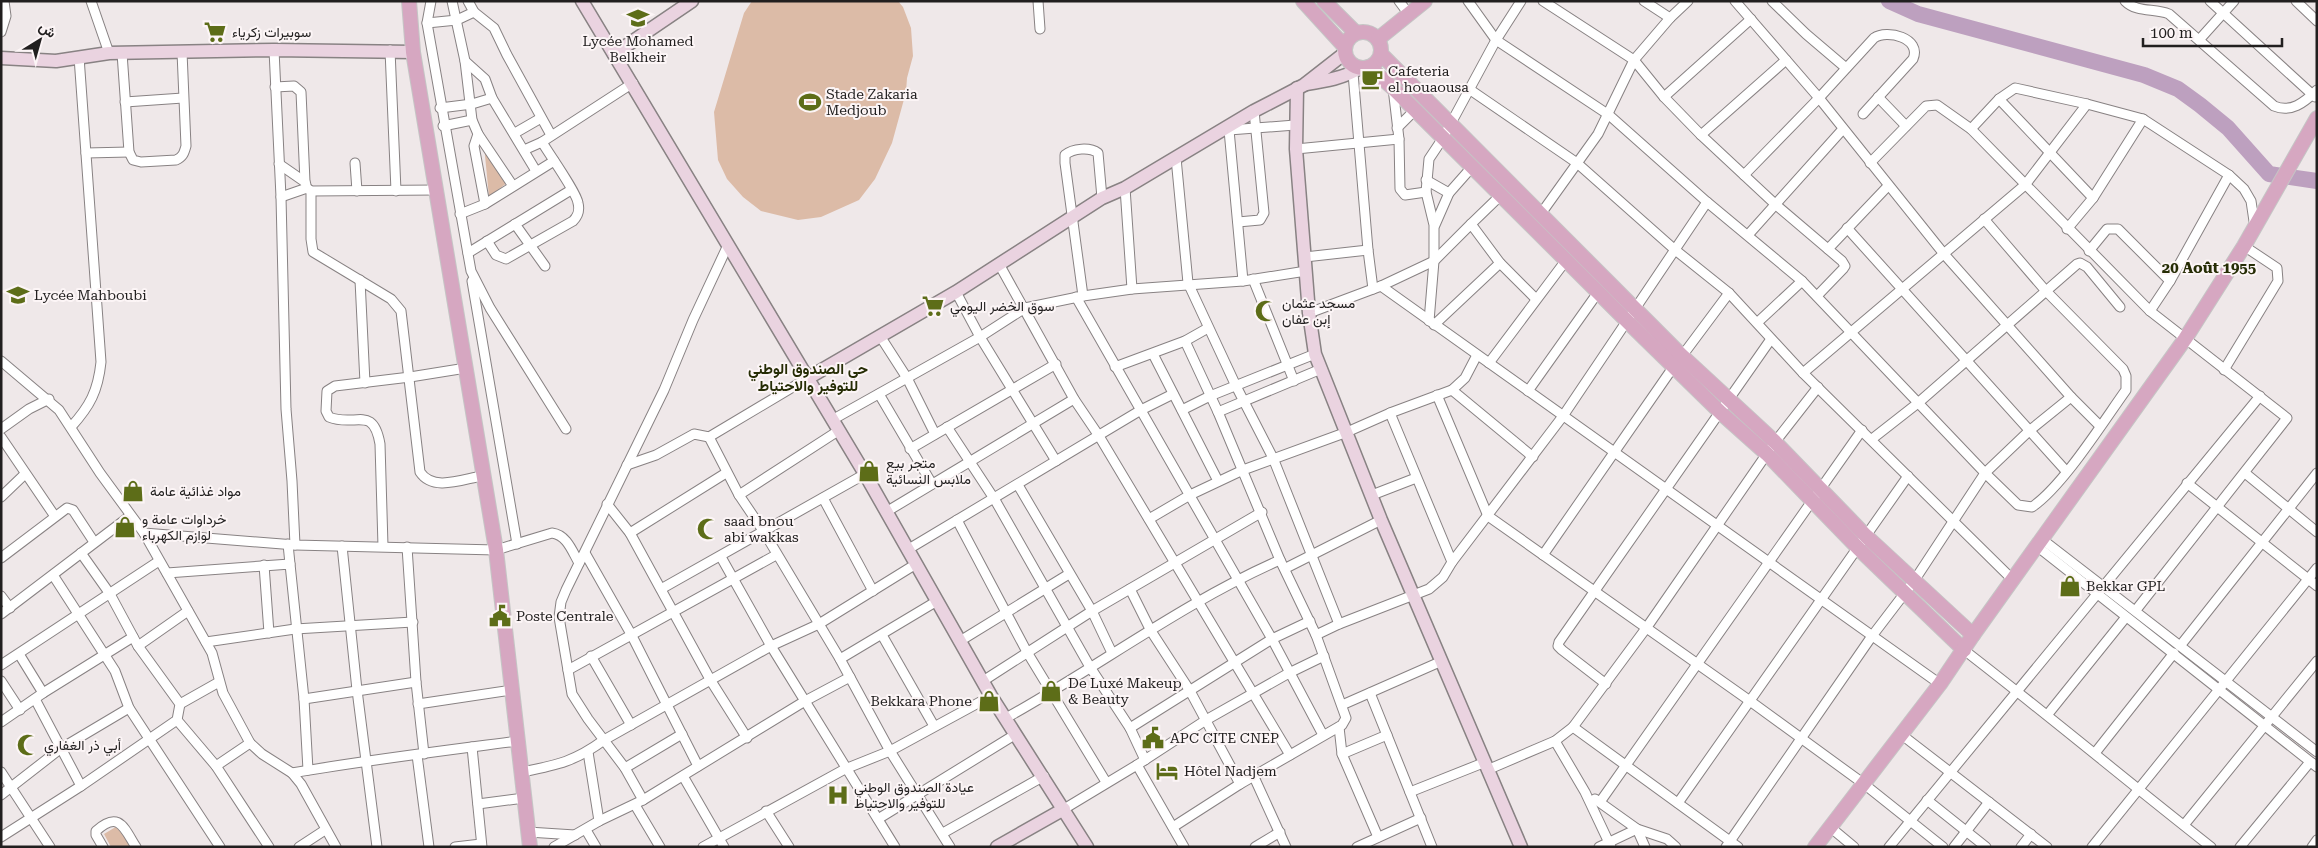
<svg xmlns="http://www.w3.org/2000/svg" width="2318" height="848" viewBox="0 0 2318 848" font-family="'Roboto Serif',Vazirmatn,serif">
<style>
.green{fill:#dcbba7}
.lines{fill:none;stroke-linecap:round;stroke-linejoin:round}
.river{stroke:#bda0bf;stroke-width:16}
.street-casing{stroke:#888283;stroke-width:11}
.secondary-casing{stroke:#888283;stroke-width:15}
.primary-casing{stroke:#c5c5c5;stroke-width:16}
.street{stroke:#fff;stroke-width:9}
.secondary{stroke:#ead3e0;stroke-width:12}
.primary{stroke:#d6a7c1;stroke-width:14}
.labels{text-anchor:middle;stroke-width:4;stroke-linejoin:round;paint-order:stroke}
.poi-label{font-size:14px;fill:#211f1f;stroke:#fcf5f6;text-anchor:start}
.neighbourhood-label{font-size:15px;font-weight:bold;fill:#262d05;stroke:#fcf5f6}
</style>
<rect width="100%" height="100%" fill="#efe8e9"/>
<g class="green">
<path d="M 752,1 L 898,1 L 903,7 L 911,28 L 913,56 L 907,78 L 906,92 L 892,143 L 875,179 L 859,200 L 821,217 L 798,220 L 761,211 L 743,197 L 727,179 L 718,160 L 714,112 L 744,13 Z"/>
<path d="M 484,145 L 508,182 L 489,197 Z"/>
<path d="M 119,825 L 132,847 L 111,847 L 104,834 Z"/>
</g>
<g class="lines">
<path class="river" d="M 1889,1 L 1918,14 L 2144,75 L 2178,89 L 2200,105 L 2228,128 L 2269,174 L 2317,181"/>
<g class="street-casing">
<g id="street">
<path d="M 91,1 L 109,53"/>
<path d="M 431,1 L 427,23 L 471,271 L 490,308 L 566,429"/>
<path d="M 452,1 L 465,61 L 472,120 L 478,134 L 474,146 L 485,204"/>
<path d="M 468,1 L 474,12 L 494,28 L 507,55 L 551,135"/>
<path d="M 1038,1 L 1040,29"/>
<path d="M 1399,1 L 1408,13"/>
<path d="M 1468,1 L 1496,40 L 1609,115 L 1707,202 L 1802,281 L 1985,473 L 2018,505 L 2032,507 C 2063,486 2103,422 2126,390 L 2126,376 L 2123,369 L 2045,290 L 1984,219"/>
<path d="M 1543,1 L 1634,60 L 1664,97 L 1701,135 L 1775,204 L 1842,261 L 1845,266 L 1843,269 L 1817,296"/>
<path d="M 1644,1 L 1670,18"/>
<path d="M 1735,1 L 1819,98 L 1944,254 L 2071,397 L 2100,426"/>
<path d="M 1772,1 L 1806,34 L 1846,68"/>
<path d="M 2125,1 C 2137,13 2154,8 2169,14 L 2274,106 C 2291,113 2304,103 2317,90"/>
<path d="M 2210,1 L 2315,97"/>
<path d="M 2296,1 L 2317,21"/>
<path d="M 427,23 L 457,20 L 474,12"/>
<path d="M 1,32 L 6,16 L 4,1"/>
<path d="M 2199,40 L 2234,1"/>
<path d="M 274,50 L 281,197 L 286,409 L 292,481 L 295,545"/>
<path d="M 390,50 L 396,191"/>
<path d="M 122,53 L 129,152 L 133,160 L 141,162 L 176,160 C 183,157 184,153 186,146 L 182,52"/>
<path d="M 465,61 L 485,79 L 492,98 L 536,171"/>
<path d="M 1353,73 L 1368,250 L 1373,289"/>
<path d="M 275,87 L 294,86 L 301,92 L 305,182"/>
<path d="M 1393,88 L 1399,139 L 1400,189 L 1405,195 L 1426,192"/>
<path d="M 1469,89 L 1577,163 L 1674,249 L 1729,293 L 1803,373 L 2014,581"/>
<path d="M 1664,97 L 1751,19"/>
<path d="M 1878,97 L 1906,126"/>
<path d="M 1999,99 L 2093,198 L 2067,229"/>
<path d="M 125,102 L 183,98"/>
<path d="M 440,108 L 472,104 L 492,98"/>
<path d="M 443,126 L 472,120"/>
<path d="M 1228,126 L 1229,130 L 1295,125"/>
<path d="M 1397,128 L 1414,111"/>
<path d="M 1971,129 L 1999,99 L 2015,88 L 2087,104 L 2143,119 L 2229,175 L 2244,189 L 2251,201 L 2255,228"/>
<path d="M 1229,130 L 1243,281"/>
<path d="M 515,133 L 541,118"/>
<path d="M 478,134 L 513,186"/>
<path d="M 1701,135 L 1786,60"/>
<path d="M 1296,149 L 1399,139"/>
<path d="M 524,150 L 542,142 L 633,83"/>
<path d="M 86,153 L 129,152"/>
<path d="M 1176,158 L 1188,283 L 1236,386 L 1273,458 L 1339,624"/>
<path d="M 355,163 L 357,191"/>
<path d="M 1870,163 L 1926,106 L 1937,105 L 1971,129 L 2150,311 L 2287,418 L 2136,610"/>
<path d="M 279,164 L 305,182 L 306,185"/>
<path d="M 1744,175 L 1819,98 L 1874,38 C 1887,29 1922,38 1913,59 L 1863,114"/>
<path d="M 1426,180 L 1449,193"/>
<path d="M 1125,188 L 1132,289"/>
<path d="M 311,191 L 311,239 L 313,252 L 391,299 L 401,311 L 420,472 C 433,492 463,479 482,476"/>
<path d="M 281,197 L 307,188 L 311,191 L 437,190"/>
<path d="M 2093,198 L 2143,119"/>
<path d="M 460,214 L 485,204 L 554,161"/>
<path d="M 1540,215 L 1598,134 L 1634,60 L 1670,18 L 1688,1"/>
<path d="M 1238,222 L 1260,220 L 1264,213 L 1254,111"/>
<path d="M 515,224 L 545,266"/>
<path d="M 1471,224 L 1501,195"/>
<path d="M 1435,225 L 1449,193 L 1472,167"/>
<path d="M 1847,228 L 2066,471"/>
<path d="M 1748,235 L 1843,129"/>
<path d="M 487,241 L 496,255 L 506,259 L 573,221 C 578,216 580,211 578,203 C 577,193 549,154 542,142"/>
<path d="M 1828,249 L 1888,186"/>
<path d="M 2089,251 L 2107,229 L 2118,229 L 2170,281"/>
<path d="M 468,253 L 571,190"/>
<path d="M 1305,257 L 1368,250"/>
<path d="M 999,264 L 1074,399 L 1099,436 L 1290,755"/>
<path d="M 1253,279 L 1294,381"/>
<path d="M 360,280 L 365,383"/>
<path d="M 472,281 L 517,544"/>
<path d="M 1381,286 L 1940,684"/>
<path d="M 956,292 L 980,337 L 1056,461"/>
<path d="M 1083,296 L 1065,163 L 1065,155 C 1073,148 1090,147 1098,153 L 1102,198"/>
<path d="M 1076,297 L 1272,639 L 1323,735"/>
<path d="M 2150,311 L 2170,281 L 2229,175"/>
<path d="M 1309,313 L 1381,286 L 1434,261 L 1471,224 L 1500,263 L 1536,299"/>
<path d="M 1429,321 L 1434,261 L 1434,225 L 1426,192 L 1429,159 L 1443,138 L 1496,40 L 1521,1"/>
<path d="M 1758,322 L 1802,281"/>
<path d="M 1434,325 L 1500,263"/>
<path d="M 880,336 L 907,378 L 935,434"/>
<path d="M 1153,354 L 1218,481"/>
<path d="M 1682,356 L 1729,293"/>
<path d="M 1,361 L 59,410 L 100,473 L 144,533 L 295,545 L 496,550 L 552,533 C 567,535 572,551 579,563"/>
<path d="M 1489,363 L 1567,259"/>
<path d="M 1115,367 L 1185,341 L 1208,328"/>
<path d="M 2224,370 L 2278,281 L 2277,268 L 2244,246"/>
<path d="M 1803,373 L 2025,185 L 2087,104"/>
<path d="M 1452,390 L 1533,457"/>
<path d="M 1528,391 L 1599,291"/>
<path d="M 879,394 L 932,484"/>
<path d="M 1437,395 L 1488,516 L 1750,701 L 1864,784 L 1943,847"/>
<path d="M 1182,410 L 1210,396 L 1315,354"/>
<path d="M 1218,412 L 1321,369"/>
<path d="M 1390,413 L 1452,562"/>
<path d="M 832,420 L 980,337 L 1025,308 L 1083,296 L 1132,289 L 1243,281 L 1306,271"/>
<path d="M 71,427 C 90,406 98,391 101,362 L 79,57"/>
<path d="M 947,427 L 995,500 L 1090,667 L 1130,728 L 1145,760"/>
<path d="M 1,429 L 29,409 L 49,399"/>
<path d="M 1,437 L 54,515"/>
<path d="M 709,437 L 739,495 L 764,532 L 840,659 L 890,751 L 950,847"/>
<path d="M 1872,439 L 1918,403 L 2077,264 L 2080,263 L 2087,267 L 2120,307"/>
<path d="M 910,449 L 1056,364"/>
<path d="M 627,465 L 656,455 L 694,434 L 709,437 L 808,378"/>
<path d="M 2245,473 L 2317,532"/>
<path d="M 2187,483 L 2317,586"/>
<path d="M 1018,485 L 1092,611 L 1112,653"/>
<path d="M 739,495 L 838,431"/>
<path d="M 1372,495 L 1416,478"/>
<path d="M 1,497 L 25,474"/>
<path d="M 823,498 L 873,591"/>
<path d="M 607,504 L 630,533 L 711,681 L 747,738"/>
<path d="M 886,512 L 1074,399"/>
<path d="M 1149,519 L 1190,495 L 1243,470 L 1347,432 L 1390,413 L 1452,390 L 1465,378 L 1477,355"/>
<path d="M 957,520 L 1027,652 L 1106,782"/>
<path d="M 144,533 L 212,653 L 223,693 L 250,743 L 262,754 L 292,773 L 301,784 L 336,847"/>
<path d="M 630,533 L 726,473"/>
<path d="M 2043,540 L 2317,752"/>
<path d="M 288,544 L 290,564"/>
<path d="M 342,546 L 357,690 L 377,847"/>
<path d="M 383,546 L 380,444 C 373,404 355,428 329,417 L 326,411 L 327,391 L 335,386 L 410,377 L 466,368"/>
<path d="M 407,547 L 416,682 L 424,754"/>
<path d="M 2038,547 L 2317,767"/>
<path d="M 907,550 L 1141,410 L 1173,394"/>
<path d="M 585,553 L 631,634 L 698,766"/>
<path d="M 1543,555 L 1674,366"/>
<path d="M 721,557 L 771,646 L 895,847"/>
<path d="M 1,558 L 67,508 L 73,510 L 94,542"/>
<path d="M 264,565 L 269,633"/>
<path d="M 1286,568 L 1381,520"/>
<path d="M 167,573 L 290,564 L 304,699 L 308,770"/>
<path d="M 53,575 L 115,671 L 129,708 L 220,847"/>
<path d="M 661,589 L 865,474"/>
<path d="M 1130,589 L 1151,631 L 1190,691 L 1240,784"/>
<path d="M 1,596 L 10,608"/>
<path d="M 1,614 L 130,516"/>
<path d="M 882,635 L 934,726"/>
<path d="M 1316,635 L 1339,624 L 1429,589 L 1443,577 L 1452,562 L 1563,416 L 1707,202"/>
<path d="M 960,641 L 1069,574"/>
<path d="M 206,642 L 295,629 L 413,622"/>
<path d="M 138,646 L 188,611"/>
<path d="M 2180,646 L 2317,473"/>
<path d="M 1964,650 C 2047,714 2128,782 2211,847"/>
<path d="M 19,654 L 43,693"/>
<path d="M 591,656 L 631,725"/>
<path d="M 840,659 L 937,601"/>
<path d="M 1,665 L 159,561"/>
<path d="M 568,670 L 776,555"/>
<path d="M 1,681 L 20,710"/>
<path d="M 983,681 L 1092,611 L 1262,512"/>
<path d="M 1606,684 L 1562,650 L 1558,646 L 1559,642 L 1771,339"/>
<path d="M 1370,693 L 1432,847"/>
<path d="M 35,699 L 81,786"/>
<path d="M 304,699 L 416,682"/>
<path d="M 180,704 L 219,682"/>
<path d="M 418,704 L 512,690"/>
<path d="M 1342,705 L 1442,661"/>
<path d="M 2048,714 L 2126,617"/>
<path d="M 1006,718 C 1098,667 1184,602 1280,560"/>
<path d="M 177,720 L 216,766 L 269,847"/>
<path d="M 1,722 L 43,693 L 133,637"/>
<path d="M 1339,727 L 1342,754 L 1378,837"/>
<path d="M 1573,727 L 1738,847"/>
<path d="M 1130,728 L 1272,639 L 1310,621"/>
<path d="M 1902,735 L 2047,847"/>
<path d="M 1555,741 L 1585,792 L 1611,847"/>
<path d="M 472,747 L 482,847"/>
<path d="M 588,752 L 599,821"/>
<path d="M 2095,753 L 2174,653"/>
<path d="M 1342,754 L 1387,735"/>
<path d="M 417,755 L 429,847"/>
<path d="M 1137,765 L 1184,847"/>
<path d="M 216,766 L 250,743"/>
<path d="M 625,768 L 682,734"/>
<path d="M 1487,770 L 1555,741 L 1573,727 L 1647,627 L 1775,442 L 1818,387"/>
<path d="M 1,772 L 50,847"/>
<path d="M 522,772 C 557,765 574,762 604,740 L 771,646 L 819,624 L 916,564"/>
<path d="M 292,773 C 367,760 442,751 518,741"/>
<path d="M 683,776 L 724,847"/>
<path d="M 1254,777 L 1286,847"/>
<path d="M 1410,792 L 1483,763"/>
<path d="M 1,795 L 60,749 L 129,708"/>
<path d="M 1595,799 L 1637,829 L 1667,839 L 1676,847"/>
<path d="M 643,800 L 625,768 L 588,719 L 572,694 L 559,617 L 561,602 L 566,590 L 664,390 L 693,320 L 728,245"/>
<path d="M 1927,800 L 1986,847"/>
<path d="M 1600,802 L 1862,430"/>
<path d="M 1678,803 L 1908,476"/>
<path d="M 478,804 L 524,798"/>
<path d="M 635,805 L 660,847"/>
<path d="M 1064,809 L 1137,765 L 1206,720 L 1289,673 L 1324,656"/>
<path d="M 766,811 L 789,847"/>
<path d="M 878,819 L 1016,734"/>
<path d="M 2184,825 L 2317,661"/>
<path d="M 1173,827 L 1240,784 L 1342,725 L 1346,718 L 1316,635 L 1280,560 L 1218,412 L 1185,341"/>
<path d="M 1830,827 L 1854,847"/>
<path d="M 586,830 L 596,847"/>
<path d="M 528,832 L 575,835"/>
<path d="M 943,833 L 1044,776"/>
<path d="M 1,837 L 81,786 L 177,720 L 180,704 L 138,646 L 110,594 L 81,553"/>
<path d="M 103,847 L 96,835 L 96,831 C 119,810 124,828 136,847"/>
<path d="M 299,847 L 325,830"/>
<path d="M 455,847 L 481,844"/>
<path d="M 554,847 L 599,821 L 643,800 L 805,701 L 850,677"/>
<path d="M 703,847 L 845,769 L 890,751 L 991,696"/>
<path d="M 1255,847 L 1280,832"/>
<path d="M 1357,847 L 1421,818"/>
<path d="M 1599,847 L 1637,829 L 1645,847"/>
<path d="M 1726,847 L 1872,636 L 1914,581 L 1985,473 L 2029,431 L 2071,397"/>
<path d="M 1889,847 L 2260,396"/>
<path d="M 1954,847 L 1989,802"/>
<path d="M 2021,847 L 2031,834"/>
<path d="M 2092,847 L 2317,568"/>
<path d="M 2240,847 L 2310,762 L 2314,764"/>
<path d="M 2312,847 L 2317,840"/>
</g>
</g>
<g class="secondary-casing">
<g id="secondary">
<path d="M 582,1 L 865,474 L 991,696 L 1087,847"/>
<path d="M 614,54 L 692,1"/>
<path d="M 1,58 L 56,61 L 109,53 L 274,50 L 413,52"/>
<path d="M 1306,84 C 1325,81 1344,78 1360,68"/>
<path d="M 1297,88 L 1296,149 L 1309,313 L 1315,354 L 1381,520 L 1521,847"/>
<path d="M 808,378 L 956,292 L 1102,198 L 1125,188 L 1254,111 L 1304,85 L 1345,53"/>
<path d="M 997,847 L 1064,809"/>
</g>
</g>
<g class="primary-casing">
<g id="primary">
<path d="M 409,1 L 413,52 L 496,550 L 530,847"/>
<path d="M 1303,1 L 1345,47"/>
<path d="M 1324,1 L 1356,33"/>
<circle cx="1363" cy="50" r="18"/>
<path d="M 1378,39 L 1425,1"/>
<path d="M 1381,54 L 1682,356 L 1775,442 L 1866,536 L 1973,635"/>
<path d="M 1369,67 L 1393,88 L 1628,322 L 1721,413 L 1767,454 L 1858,548 L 1964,650"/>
<path d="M 1815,847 L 1940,684 L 1973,635 L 2185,339 L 2244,246 L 2317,118"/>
</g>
</g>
<use href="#street" class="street"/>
<use href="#secondary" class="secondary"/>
<use href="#primary" class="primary"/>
</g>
<defs>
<g id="school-bare" transform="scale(1.725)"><path d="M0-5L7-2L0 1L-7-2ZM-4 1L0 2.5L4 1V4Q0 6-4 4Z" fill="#5d6d18" stroke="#fcf5f6" stroke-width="2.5" paint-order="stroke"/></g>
<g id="supermarket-bare" transform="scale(1.725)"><path d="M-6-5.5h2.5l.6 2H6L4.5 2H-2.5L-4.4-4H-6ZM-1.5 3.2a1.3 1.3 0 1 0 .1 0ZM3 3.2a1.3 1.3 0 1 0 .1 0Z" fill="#5d6d18" stroke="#fcf5f6" stroke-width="2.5" paint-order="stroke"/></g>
<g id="cafe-bare" transform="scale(1.725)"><path d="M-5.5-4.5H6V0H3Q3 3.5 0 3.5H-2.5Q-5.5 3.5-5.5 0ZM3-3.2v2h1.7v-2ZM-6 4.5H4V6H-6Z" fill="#5d6d18" stroke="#fcf5f6" stroke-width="2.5" paint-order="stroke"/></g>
<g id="stadium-bare" transform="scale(1.725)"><path d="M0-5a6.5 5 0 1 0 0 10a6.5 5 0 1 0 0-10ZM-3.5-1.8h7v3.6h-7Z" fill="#5d6d18" stroke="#fcf5f6" stroke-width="2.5" paint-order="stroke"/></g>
<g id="mosque-bare" transform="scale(1.725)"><path d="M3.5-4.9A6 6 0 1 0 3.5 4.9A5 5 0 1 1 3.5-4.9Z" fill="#5d6d18" stroke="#fcf5f6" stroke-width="2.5" paint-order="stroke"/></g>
<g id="shop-bare" transform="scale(1.725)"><path d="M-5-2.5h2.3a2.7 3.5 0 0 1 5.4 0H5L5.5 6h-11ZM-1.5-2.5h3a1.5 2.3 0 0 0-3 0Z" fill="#5d6d18" stroke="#fcf5f6" stroke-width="2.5" paint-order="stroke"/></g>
<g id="civic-bare" transform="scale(1.725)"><path d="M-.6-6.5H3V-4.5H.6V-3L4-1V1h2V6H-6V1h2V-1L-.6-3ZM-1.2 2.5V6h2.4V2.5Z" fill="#5d6d18" stroke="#fcf5f6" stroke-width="2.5" paint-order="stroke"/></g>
<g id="hotel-bare" transform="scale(1.725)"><path d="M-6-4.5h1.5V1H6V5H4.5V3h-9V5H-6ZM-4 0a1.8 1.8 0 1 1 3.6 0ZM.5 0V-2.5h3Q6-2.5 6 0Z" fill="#5d6d18" stroke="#fcf5f6" stroke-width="2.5" paint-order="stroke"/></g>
<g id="hospital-bare" transform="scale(1.725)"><path d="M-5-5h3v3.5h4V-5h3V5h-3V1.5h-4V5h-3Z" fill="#5d6d18" stroke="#fcf5f6" stroke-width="2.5" paint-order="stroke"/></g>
</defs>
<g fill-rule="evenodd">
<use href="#school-bare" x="638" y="18"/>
<use href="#supermarket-bare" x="215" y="32"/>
<use href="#cafe-bare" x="1372" y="79"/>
<use href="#stadium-bare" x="810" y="102"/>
<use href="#school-bare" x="18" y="295"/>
<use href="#supermarket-bare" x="933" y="306"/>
<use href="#mosque-bare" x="1266" y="311"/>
<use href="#shop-bare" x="869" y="471"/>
<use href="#shop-bare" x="133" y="491"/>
<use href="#shop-bare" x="125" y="527"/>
<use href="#mosque-bare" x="708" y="529"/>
<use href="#shop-bare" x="2070" y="586"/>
<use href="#civic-bare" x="500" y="616"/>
<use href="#shop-bare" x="1051" y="691"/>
<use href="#shop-bare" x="989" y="701"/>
<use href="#civic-bare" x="1153" y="738"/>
<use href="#mosque-bare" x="28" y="745"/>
<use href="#hotel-bare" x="1167" y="771"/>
<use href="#hospital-bare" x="838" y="795"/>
</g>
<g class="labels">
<g class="poi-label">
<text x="232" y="37">سوبيرات زكرياء</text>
<text x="638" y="46" text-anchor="middle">Lycée Mohamed<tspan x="638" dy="16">Belkheir</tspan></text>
<text x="1388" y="76">Cafeteria<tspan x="1388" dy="16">el houaousa</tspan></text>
<text x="826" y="99">Stade Zakaria<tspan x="826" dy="16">Medjoub</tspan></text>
<text x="34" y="300">Lycée Mahboubi</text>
<text x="1282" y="308">مسجد عثمان<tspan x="1282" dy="16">إبن عفان</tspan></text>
<text x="950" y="311">سوق الخضر اليومي</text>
<text x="886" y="468">متجر بيع<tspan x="886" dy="16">ملابس النسائية</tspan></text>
<text x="150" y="496">مواد غذائية عامة</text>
<text x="142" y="524">خرداوات عامة و<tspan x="142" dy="16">لوازم الكهرباء</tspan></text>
<text x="724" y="526">saad bnou<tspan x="724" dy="16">abi wakkas</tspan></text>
<text x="2086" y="591">Bekkar GPL</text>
<text x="516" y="621">Poste Centrale</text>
<text x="1068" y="688">De Luxé Makeup<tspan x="1068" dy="16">&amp; Beauty</tspan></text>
<text x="972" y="706" text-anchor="end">Bekkara Phone</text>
<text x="1170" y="743">APC CITE CNEP</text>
<text x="44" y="750">أبي ذر الغفاري</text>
<text x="1184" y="776">Hôtel Nadjem</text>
<text x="854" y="792">عيادة الصندوق الوطني<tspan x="854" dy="16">للتوفير والاحتياط</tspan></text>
</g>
<g class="neighbourhood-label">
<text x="2209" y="273">20 Août 1955</text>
<text x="808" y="374">حي الصندوق الوطني<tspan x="808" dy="17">للتوفير والاحتياط</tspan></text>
</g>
</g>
<rect width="2318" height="848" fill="none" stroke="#211f1f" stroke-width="5"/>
<g transform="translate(40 40) rotate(37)" stroke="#fcf5f6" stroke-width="4" paint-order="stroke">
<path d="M0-4L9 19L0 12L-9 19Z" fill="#211f1f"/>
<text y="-8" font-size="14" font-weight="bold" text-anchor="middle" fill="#211f1f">ش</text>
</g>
<path d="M2143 38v8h139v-8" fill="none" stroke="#211f1f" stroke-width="2.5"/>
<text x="2150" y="38" font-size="15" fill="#211f1f" stroke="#fcf5f6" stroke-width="4" paint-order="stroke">100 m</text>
</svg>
